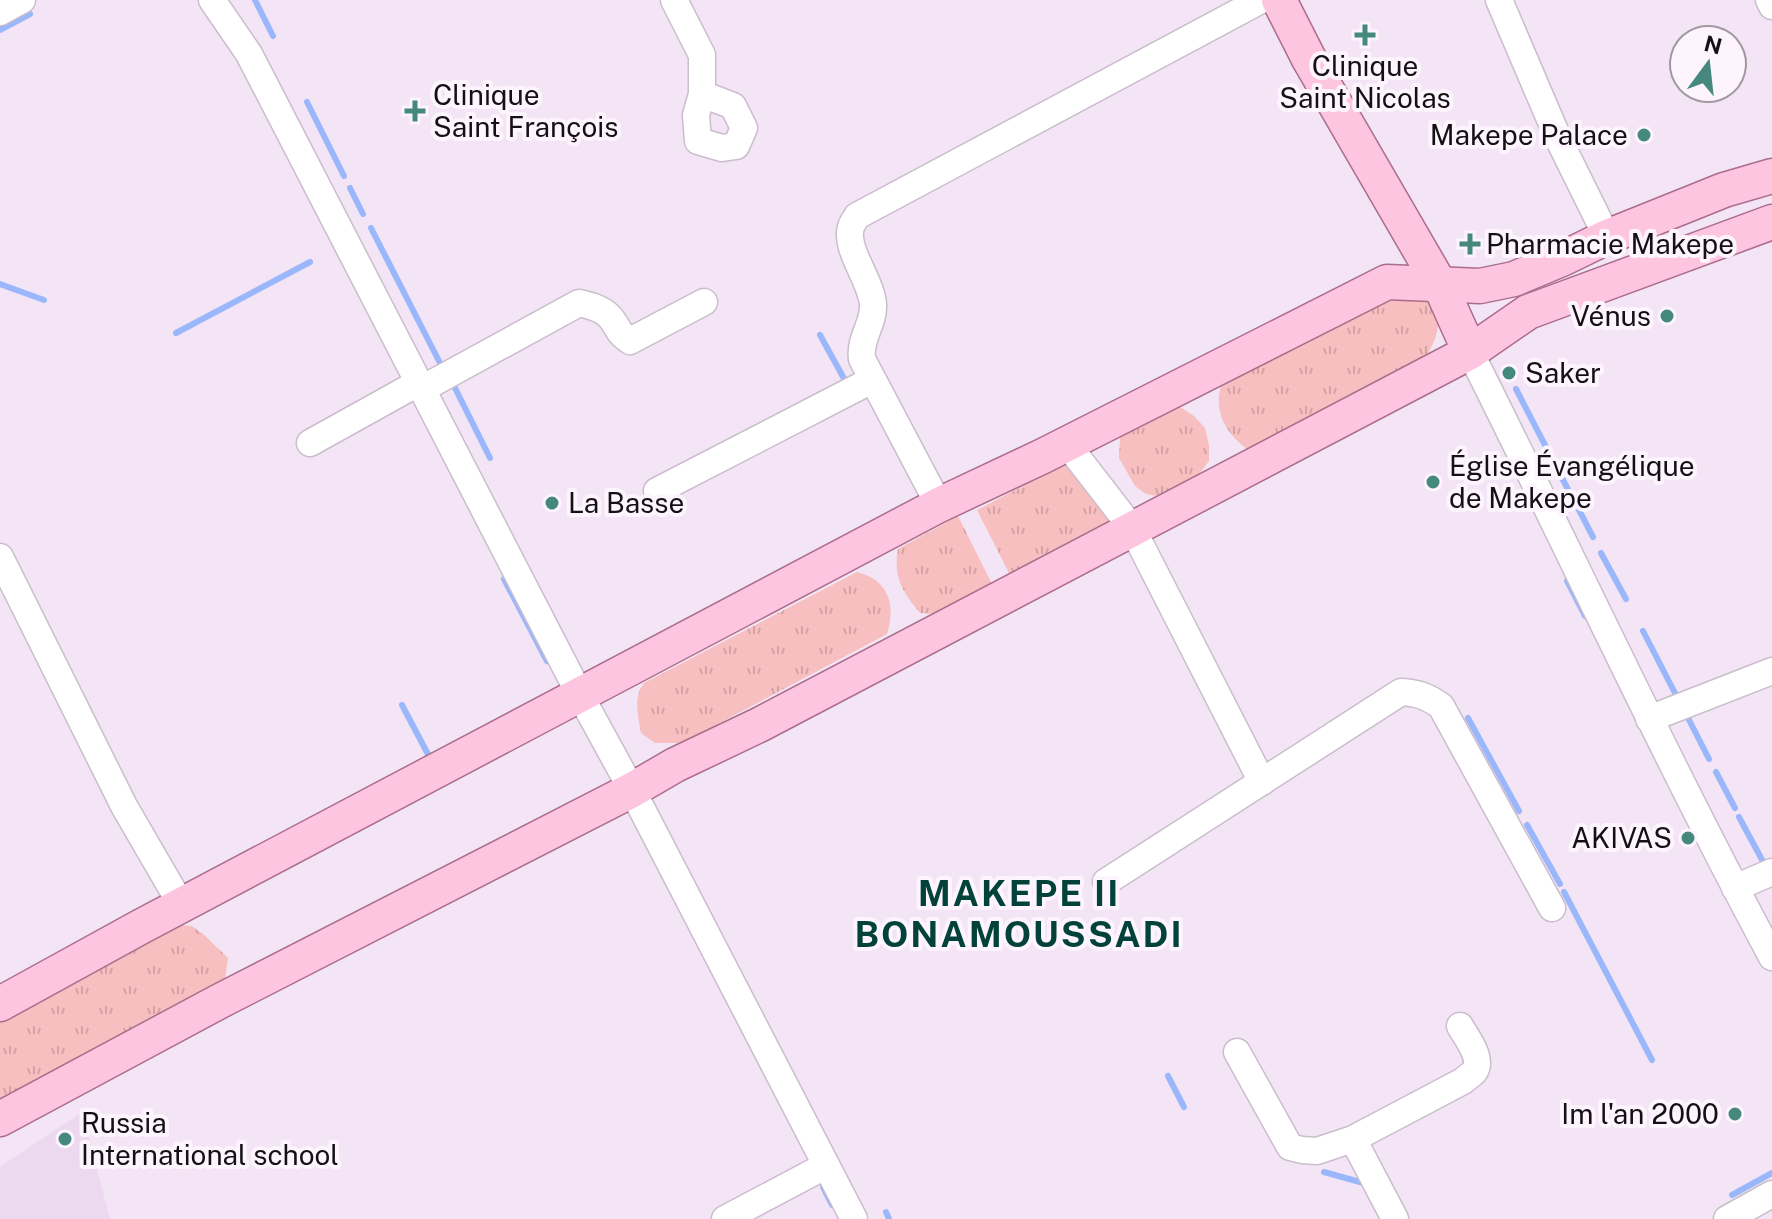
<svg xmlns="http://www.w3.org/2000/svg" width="1772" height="1219" viewBox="0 0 1772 1219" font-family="'Public Sans',sans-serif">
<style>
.built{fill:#ecd9ef}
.grass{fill:url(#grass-tufts)}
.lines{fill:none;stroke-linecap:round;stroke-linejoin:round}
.stream{stroke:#9bb7fb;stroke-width:6}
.minor-casing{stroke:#cabdcc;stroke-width:29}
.major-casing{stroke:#aa6d8b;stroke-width:37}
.minor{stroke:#fff;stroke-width:26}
.major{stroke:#fdc5e0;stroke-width:34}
.poi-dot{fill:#44887e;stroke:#fdf4fe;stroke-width:3}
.labels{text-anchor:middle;stroke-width:8;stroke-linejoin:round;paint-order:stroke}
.poi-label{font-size:28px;fill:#141015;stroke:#fdf4fe;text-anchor:start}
.district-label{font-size:36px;font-weight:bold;letter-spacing:2px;fill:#02423b;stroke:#fdf4fe}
</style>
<defs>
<pattern id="grass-tufts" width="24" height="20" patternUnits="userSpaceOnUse" patternTransform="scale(2)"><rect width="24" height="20" fill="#f7bfbf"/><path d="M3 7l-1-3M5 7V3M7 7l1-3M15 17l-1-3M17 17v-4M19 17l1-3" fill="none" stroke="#d3a3a3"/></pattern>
</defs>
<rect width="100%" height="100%" fill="#f3e5f5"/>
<path class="built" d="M 82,1112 L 110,1219 L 0,1219 L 0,1167 Z"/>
<g class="grass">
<path d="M 1389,292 C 1398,293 1413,292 1421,297 C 1448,311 1438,340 1424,359 L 1258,448 L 1247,449 C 1223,431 1212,408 1223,379 Z"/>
<path d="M 1180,407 L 1194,416 L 1205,428 L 1209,445 L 1209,461 L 1199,474 L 1158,496 L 1146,494 L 1135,486 L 1119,458 L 1120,438 L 1126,429 L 1167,408 Z"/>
<path d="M 1071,461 L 1114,517 L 1107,526 L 1010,575 L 977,510 Z"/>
<path d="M 958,516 L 992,584 L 934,614 L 920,613 C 902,592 893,576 898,549 Z"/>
<path d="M 857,572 C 889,580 896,605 887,634 L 682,743 L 655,743 L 641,733 C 638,715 633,698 644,683 Z"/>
<path d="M 164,924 L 192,926 L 204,935 L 228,958 L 225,981 L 0,1118 L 0,1007 Z"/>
</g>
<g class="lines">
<g class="stream">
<path d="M 255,0 L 273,36"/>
<path d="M 0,30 L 30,14"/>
<path d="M 307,102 L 344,176"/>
<path d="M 350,188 L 363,214"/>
<path d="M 371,228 L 440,363"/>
<path d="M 0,284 L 44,300"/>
<path d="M 176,333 L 310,262"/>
<path d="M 820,335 L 847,384 L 845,385"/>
<path d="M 451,380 L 490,458"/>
<path d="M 1516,389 L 1574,501"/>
<path d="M 1578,508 L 1593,537"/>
<path d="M 1601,553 L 1626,599"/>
<path d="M 504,579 L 547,661"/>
<path d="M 1567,581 L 1585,616"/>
<path d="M 1643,631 L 1676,695"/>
<path d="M 402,705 L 430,758"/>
<path d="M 1685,712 L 1709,759"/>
<path d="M 1468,718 L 1519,811"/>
<path d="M 1716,772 L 1735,808"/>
<path d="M 1739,817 L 1767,869"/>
<path d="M 1527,825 L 1560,884"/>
<path d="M 1564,892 L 1652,1060"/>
<path d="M 1168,1076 L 1184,1107"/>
<path d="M 1324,1172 L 1367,1184"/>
<path d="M 823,1187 L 832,1205"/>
<path d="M 1732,1195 L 1772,1173"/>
<path d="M 886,1212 L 889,1219"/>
</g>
<g class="minor-casing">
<g id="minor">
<path d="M 212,0 L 249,54 L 580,695 L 632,790 L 854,1219"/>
<path d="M 674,0 L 702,55 L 702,94 L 696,115 L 698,141 L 722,148 L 736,146 L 744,128 L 733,106 L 702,94"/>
<path d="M 1499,0 L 1558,138 L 1607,237"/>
<path d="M 1769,0 L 1772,6"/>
<path d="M 0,12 L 22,0"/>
<path d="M 1470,352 C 1571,553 1665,758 1772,957"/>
<path d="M 422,389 L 579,303 C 592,306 605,309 613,321 C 621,333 618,332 630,341 L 704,302"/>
<path d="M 310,443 L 418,383"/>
<path d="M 1067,444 L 1132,528 L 1262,782"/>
<path d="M 657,491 L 872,380"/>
<path d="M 939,505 L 862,359 C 859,339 874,324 873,305 C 872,281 844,249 851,227 C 852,223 855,220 857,216 L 1261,0"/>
<path d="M 0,557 L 124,806 L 182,906"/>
<path d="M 1649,719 L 1772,671"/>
<path d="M 1106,882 L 1401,692 C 1417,693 1427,696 1441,706 L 1552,908"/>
<path d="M 1735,888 L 1772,872"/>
<path d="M 1237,1052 L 1290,1147 L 1302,1150 L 1317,1151 L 1353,1139 L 1463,1081 C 1466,1078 1471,1075 1474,1072 C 1484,1059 1466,1037 1460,1026"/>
<path d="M 1353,1139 L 1395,1219"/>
<path d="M 725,1219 L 825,1166"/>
<path d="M 1727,1219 L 1772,1194"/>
</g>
</g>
<g class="major-casing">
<g id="major">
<path d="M 1279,0 L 1309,59 L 1439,283 L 1470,352"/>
<path d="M 0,1004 L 142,926 L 939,505 L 1043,456 L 1387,282 L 1480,286 L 1514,279 L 1564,258 L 1607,237 L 1724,190 L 1772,176"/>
<path d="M 0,1119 L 220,1001 L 632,790 L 675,765 L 759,725 L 1470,352 L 1528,312 L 1772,222"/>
</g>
</g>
<use href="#minor" class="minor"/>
<use href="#major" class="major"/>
</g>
<g class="poi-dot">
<path d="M1361 23h8v8h8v8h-8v8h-8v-8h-8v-8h8z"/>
<path d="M411 99h8v8h8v8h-8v8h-8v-8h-8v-8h8z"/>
<circle cx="1644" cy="135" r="8"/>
<path d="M1466 232h8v8h8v8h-8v8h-8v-8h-8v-8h8z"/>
<circle cx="1667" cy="316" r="8"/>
<circle cx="1509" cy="373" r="8"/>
<circle cx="1433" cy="482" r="8"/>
<circle cx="552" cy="503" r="8"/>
<circle cx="1688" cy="838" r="8"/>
<circle cx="1735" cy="1114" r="8"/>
<circle cx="65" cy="1139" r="8"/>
</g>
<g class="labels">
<g class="poi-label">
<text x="1365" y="76" text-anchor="middle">Clinique<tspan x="1365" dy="32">Saint Nicolas</tspan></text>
<text x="433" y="105">Clinique<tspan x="433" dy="32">Saint François</tspan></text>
<text x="1628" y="145" text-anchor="end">Makepe Palace</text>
<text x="1486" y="254">Pharmacie Makepe</text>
<text x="1651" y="326" text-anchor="end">Vénus</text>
<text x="1525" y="383">Saker</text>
<text x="1449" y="476">Église Évangélique<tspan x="1449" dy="32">de Makepe</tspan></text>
<text x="568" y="513">La Basse</text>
<text x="1672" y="848" text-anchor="end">AKIVAS</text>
<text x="1719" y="1124" text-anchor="end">Im l'an 2000</text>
<text x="81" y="1133">Russia<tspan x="81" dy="32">International school</tspan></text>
</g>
<g class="district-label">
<text x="1019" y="906">MAKEPE II<tspan x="1019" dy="41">BONAMOUSSADI</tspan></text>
</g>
</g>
<g transform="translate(1708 64) rotate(15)"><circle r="38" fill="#fdf4fe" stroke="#a099a1" stroke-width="2"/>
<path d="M0-6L14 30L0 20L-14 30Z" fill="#44887e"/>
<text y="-12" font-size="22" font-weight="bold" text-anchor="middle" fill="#141015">N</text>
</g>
</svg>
